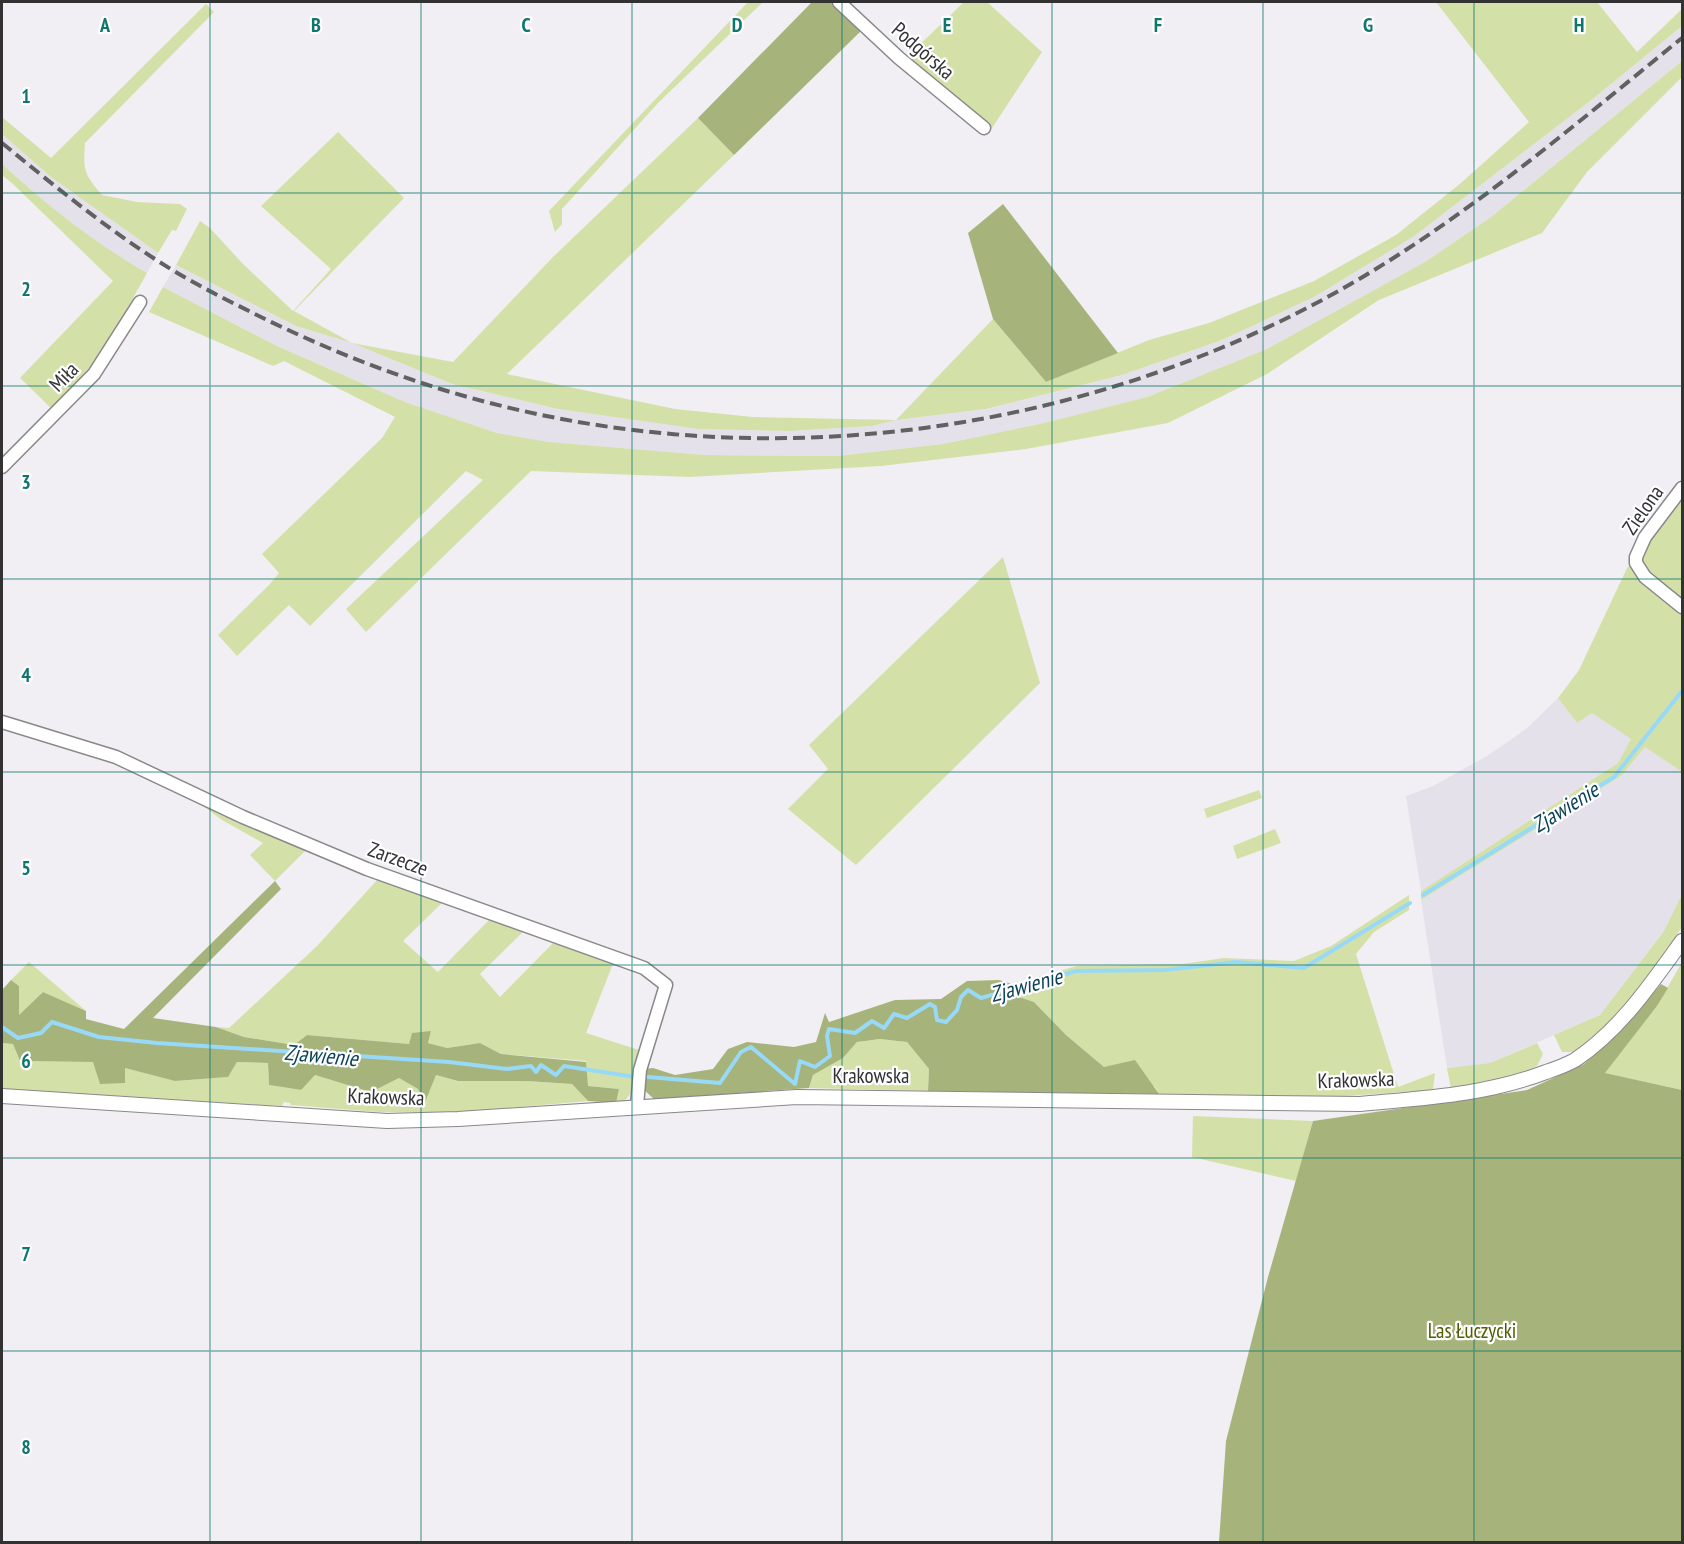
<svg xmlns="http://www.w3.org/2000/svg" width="1684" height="1544" viewBox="0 0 1684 1544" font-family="'PT Sans Narrow',sans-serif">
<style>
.built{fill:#e5e1eb}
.green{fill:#d3e1a9}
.forest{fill:#a6b47b}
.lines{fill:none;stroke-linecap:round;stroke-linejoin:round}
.stream{stroke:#98d9f8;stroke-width:4}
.minor-casing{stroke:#89878a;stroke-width:15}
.tertiary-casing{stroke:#89878a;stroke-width:16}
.minor{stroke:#fff;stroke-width:12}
.tertiary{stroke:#fff;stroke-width:14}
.rail{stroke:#616162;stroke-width:4;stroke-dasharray:12 6;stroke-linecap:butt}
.grid{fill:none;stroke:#0f766e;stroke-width:1.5;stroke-opacity:0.55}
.labels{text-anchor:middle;stroke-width:4.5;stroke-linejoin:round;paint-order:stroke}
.street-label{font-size:21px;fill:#323233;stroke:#fefdff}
.park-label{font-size:21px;fill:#505e00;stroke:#fefdff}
.water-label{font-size:22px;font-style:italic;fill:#0a4257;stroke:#fefdff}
.grid-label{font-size:20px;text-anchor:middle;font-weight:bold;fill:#0f766e;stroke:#fefdff;stroke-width:4.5;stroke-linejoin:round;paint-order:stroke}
</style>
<rect width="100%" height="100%" fill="#f1eff3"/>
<g class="built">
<path d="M 1682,26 L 1682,61 L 1491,217 L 1425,262 L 1267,349 L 1147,397 L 1044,423 L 943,444 L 837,456 L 705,455 L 549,442 L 497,433 L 405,402 L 277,346 L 163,287 L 176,265 L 296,326 L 352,343 L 452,384 L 558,409 L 698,429 L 790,431 L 872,426 L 896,420 L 986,409 L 1122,375 L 1222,340 L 1314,297 L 1413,237 L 1594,98 Z"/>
<path d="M 2,134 L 51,177 L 158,253 L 147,273 L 108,251 L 40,198 L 2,164 Z"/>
<path d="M 1558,698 L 1577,723 L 1592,713 L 1632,739 L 1618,763 L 1421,891 L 1406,796 L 1433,786 L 1487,756 L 1526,729 Z"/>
<path d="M 1645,746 L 1682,772 L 1682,894 L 1664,931 L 1600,1015 L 1490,1063 L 1447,1068 L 1421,900 L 1621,776 Z"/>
</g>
<g class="green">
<path d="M 748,2 L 763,2 L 658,103 L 562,209 L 562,224 L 555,232 L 549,211 Z"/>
<path d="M 964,2 L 987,2 L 1042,52 L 992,128 L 908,56 Z"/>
<path d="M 1436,2 L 1597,2 L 1637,52 L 1682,9 L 1682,26 L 1594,98 L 1413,237 L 1314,297 L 1222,340 L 1122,375 L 986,409 L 896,420 L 872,426 L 790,431 L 698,429 L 558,409 L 452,384 L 352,343 L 296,326 L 176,265 L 200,221 L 210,228 L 242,263 L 293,311 L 331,269 L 261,206 L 338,132 L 404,198 L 294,311 L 352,343 L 453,362 L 553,257 L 698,118 L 734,155 L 507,374 L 675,409 L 753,417 L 896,420 L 993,319 L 1046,382 L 1149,340 L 1209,323 L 1314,281 L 1396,235 L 1461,183 L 1529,122 Z"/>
<path d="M 206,4 L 214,12 L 85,143 C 83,170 84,174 102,195 L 137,202 L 180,204 L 187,209 L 176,231 L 172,230 L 158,253 L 51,177 L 2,134 L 2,117 L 51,158 Z"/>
<path d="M 1682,61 L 1682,77 L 1587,172 L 1542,233 L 1379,300 L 1267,374 L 1168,423 L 1026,449 L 881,466 L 689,477 L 531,471 L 366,632 L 346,609 L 483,480 L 466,471 L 310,626 L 289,605 L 237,656 L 218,635 L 269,585 L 279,573 L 262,554 L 382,438 L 395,417 L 284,361 L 273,366 L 149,312 L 163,287 L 277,346 L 405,402 L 497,433 L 549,442 L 705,455 L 837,456 L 943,444 L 1044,423 L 1147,397 L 1267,349 L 1425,262 L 1491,217 Z"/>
<path d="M 2,164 C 48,206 93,242 147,273 L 133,298 L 136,300 L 101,355 L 52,409 L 20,378 L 113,281 L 13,184 L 2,175 Z"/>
<path d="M 1682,496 L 1682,602 L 1640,562 L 1644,544 Z"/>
<path d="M 1003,557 L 1040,683 L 856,865 L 788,809 L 828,769 L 809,745 Z"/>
<path d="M 1628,566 L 1682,612 L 1682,772 L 1645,747 L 1621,776 L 1421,900 L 1421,891 L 1618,763 L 1631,739 L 1592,713 L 1577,723 L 1558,698 L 1579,670 Z"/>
<path d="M 1259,790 L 1262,798 L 1207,818 L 1204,809 Z"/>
<path d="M 195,800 L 307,849 L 275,881 L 250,855 L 263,843 L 222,820 Z"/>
<path d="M 1275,829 L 1281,843 L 1237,859 L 1233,846 Z"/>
<path d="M 378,879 L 445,900 L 403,941 L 438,972 L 489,920 L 525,930 L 480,974 L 500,997 L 556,940 L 614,961 L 586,1033 L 639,1050 L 630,1094 L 623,1103 L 616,1103 L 619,1089 L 587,1086 L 586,1061 L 501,1054 L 480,1043 L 447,1048 L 428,1043 L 431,1031 L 409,1044 L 307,1035 L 294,1045 L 244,1037 L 216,1027 L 229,1028 L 317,946 Z"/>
<path d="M 1682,894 L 1682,927 L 1637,994 L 1590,1041 L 1572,1052 L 1562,1052 L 1554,1035 L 1600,1015 L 1664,931 Z"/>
<path d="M 1409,895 L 1409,910 L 1374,932 L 1356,954 L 1398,1087 L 1435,1073 L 1433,1090 L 1330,1097 L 1159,1094 L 1155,1087 L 1104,1067 L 1066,1035 L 1034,1002 L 1013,995 L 1012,984 L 1077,966 L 1182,964 L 1224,958 L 1294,961 L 1331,946 Z"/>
<path d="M 29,962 L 86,1011 L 43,992 L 18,1016 L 19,986 L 11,980 Z"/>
<path d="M 1682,962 L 1682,1090 L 1604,1073 L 1657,1006 Z"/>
<path d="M 880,1039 L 907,1042 L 929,1069 L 928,1091 L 809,1088 L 813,1075 L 843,1058 L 857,1042 Z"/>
<path d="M 2,1043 L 13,1044 L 20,1061 L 93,1062 L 125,1068 L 176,1081 L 227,1077 L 237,1062 L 268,1063 L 269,1085 L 300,1090 L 315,1075 L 371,1091 L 399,1078 L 418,1089 L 436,1075 L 458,1081 L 527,1081 L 572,1084 L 588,1101 L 451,1113 L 378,1112 L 291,1105 L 290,1103 L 284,1102 L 282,1106 L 2,1090 Z"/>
<path d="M 1537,1043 L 1543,1054 L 1537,1066 L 1510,1080 L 1451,1089 L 1447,1068 L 1490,1063 Z"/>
<path d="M 1193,1116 L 1313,1121 L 1296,1181 L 1192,1157 Z"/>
</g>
<g class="forest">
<path d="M 812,2 L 832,2 L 862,30 L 734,155 L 698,118 Z"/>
<path d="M 1003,204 L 1118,353 L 1046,382 L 993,319 L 968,233 Z"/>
<path d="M 275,881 L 281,889 L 153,1018 L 216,1027 L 244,1037 L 294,1045 L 307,1035 L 409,1044 L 412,1033 L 431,1031 L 428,1043 L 447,1048 L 480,1043 L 501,1054 L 586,1062 L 588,1086 L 619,1089 L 616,1103 L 588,1101 L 572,1084 L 527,1081 L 458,1081 L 436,1075 L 425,1102 L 418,1089 L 399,1078 L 371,1092 L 315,1075 L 301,1090 L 269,1085 L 268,1063 L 237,1062 L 228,1077 L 175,1081 L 125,1068 L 125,1083 L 100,1084 L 93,1062 L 20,1061 L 13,1044 L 2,1043 L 2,990 L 11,980 L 19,986 L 19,1015 L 43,992 L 86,1011 L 86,1019 L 124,1029 Z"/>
<path d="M 999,980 L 1012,984 L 1013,995 L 1034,1002 L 1066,1035 L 1104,1067 L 1135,1060 L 1159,1094 L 928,1091 L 929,1069 L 907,1042 L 880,1039 L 857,1042 L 843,1058 L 813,1075 L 809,1088 L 654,1099 L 643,1089 L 644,1069 L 653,1068 L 675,1075 L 713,1069 L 728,1049 L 747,1042 L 794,1047 L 816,1042 L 825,1013 L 829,1022 L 895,1000 L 941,999 L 967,981 Z"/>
<path d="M 1661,984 L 1668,988 L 1657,1006 L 1605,1073 L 1682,1090 L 1682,1542 L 1219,1542 L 1226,1441 L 1268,1277 L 1313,1121 L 1527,1090 L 1584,1064 L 1619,1032 Z"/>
</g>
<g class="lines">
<g class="stream">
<path d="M 1423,895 L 1614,777 L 1682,691"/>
<path d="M 2,1027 L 18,1038 L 41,1033 L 52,1022 L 99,1037 L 157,1043 L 449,1062 L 507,1069 L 531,1066 L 536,1072 L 541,1065 L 556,1075 L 564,1066 L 635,1077"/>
<path d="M 648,1077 L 720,1083 L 741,1052 L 751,1047 L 795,1084 L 800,1061 L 815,1067 L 830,1056 L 827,1036 L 829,1029 L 855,1033 L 872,1021 L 884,1028 L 894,1014 L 907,1018 L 930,1004 L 935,1007 L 937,1020 L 946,1022 L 957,1010 L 961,997 L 968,990 L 981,998 L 1076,971 L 1165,970 L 1236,962 L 1304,968 L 1410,903"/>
</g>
<g class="minor-casing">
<g id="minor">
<path d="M 839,2 L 899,58 L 984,128"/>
<path d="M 2,467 L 94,374 L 140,302"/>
<path d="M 1682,488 L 1645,537 L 1636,557 L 1636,563 L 1645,577 L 1682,607"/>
<path d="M 2,722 L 116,757 L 243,817 L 367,869 L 644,968 L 666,985 L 640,1070 L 637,1106"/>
</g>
</g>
<g class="tertiary-casing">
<path id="tertiary" d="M 2,1096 L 387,1121 L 458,1119 L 797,1097 L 1360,1104 C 1423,1098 1486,1095 1546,1072 C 1555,1069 1566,1065 1575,1060 C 1620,1030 1651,984 1682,941"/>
</g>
<use href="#minor" class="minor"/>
<use href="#tertiary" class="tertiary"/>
<path class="rail" d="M 2,143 C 57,188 113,234 174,271 C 204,289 235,304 265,319 C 341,356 420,386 502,406 C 769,472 1059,435 1303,310 C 1442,239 1562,135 1682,38"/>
</g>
<path class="grid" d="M 210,2 L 210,1542M 421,2 L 421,1542M 632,2 L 632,1542M 842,2 L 842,1542M 1052,2 L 1052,1542M 1263,2 L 1263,1542M 1474,2 L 1474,1542M 2,193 L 1682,193M 2,386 L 1682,386M 2,579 L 1682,579M 2,772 L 1682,772M 2,965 L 1682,965M 2,1158 L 1682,1158M 2,1351 L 1682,1351"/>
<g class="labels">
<g class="street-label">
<text transform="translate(923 51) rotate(41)" y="7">Podgórska</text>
<text transform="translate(64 377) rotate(-46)" y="7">Miła</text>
<text transform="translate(1643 510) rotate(-55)" y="7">Zielona</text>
<text transform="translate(398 859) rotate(20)" y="7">Zarzecze</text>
<text x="871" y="1083">Krakowska</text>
<text transform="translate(1356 1080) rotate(-2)" y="7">Krakowska</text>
<text transform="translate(386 1097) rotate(2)" y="7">Krakowska</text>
</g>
<g class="park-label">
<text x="1472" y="1338">Las Łuczycki</text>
</g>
<g class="water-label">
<text transform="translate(1565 807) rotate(-32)" y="8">Zjawienie</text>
<text transform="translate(1026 985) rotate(-15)" y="8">Zjawienie</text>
<text transform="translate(321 1055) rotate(5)" y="8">Zjawienie</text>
</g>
</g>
<g class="grid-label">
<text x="105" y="32">A</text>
<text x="316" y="32">B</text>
<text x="526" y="32">C</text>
<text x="737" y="32">D</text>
<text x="947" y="32">E</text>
<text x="1158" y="32">F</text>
<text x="1368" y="32">G</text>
<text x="1579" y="32">H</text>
<text x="26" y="103">1</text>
<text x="26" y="296">2</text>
<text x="26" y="489">3</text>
<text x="26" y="682">4</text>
<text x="26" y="875">5</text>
<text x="26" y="1068">6</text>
<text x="26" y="1261">7</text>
<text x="26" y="1454">8</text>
</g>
<rect width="1684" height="1544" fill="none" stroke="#323233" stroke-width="6"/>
</svg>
